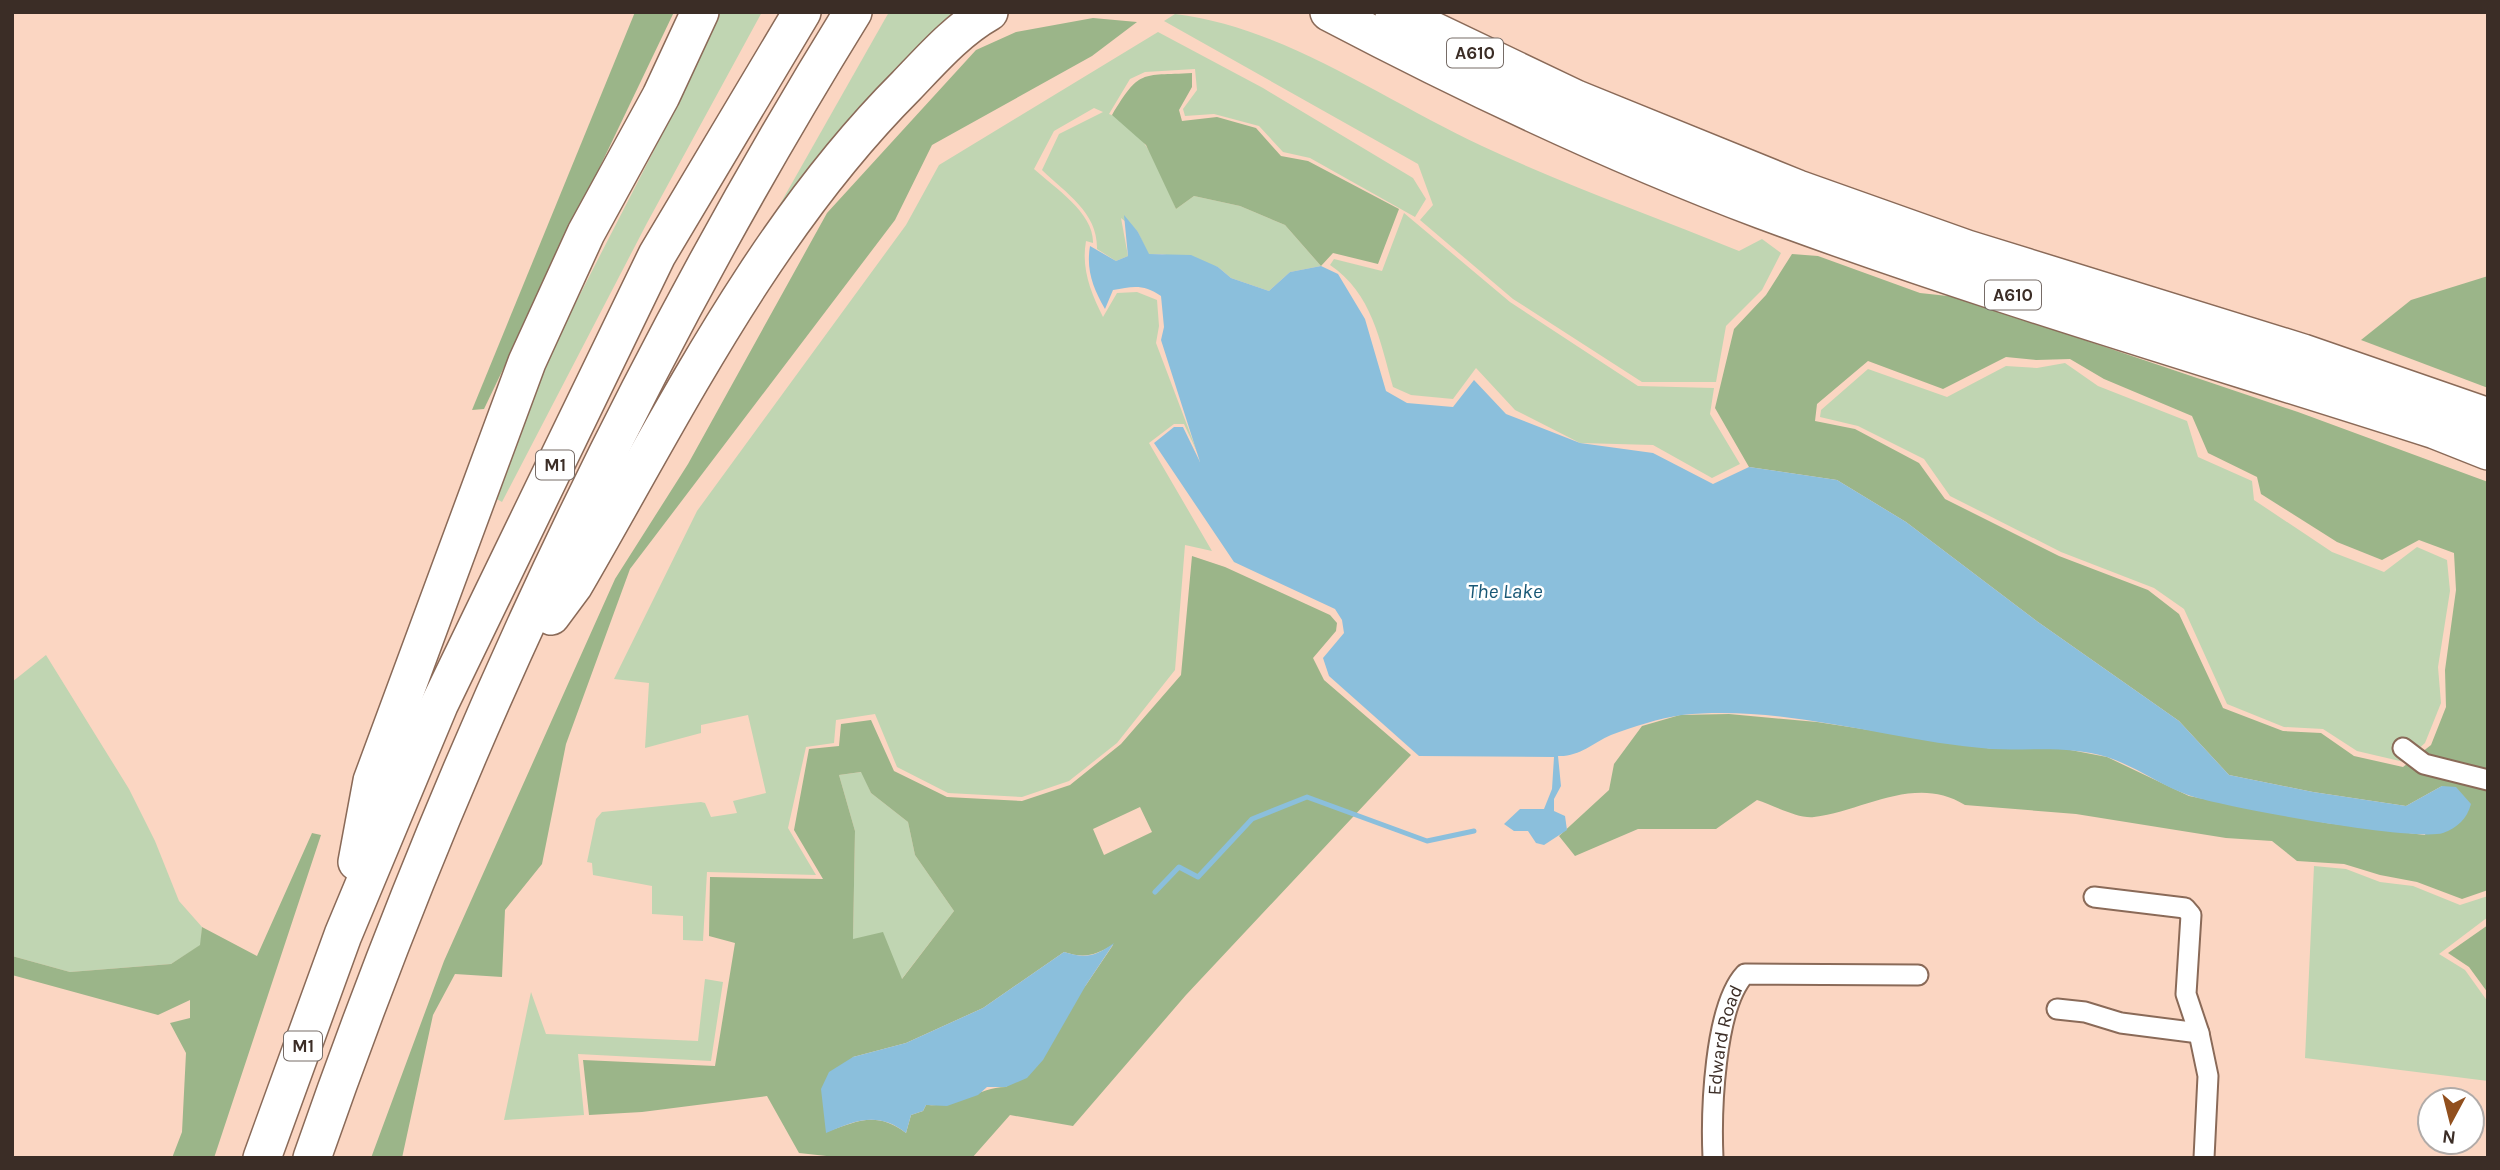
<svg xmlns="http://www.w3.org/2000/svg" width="2500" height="1170" viewBox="0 0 2500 1170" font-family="Karla,sans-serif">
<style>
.green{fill:#c0d5b2}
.forest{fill:#9bb589;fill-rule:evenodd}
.water{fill:#8bbfdc}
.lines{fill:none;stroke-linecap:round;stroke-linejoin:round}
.stream{stroke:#8bbfdc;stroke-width:5}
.street-casing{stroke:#8a6a58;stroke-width:23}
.highway-casing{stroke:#8a6a58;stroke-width:40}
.street{stroke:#fff;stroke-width:19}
.highway{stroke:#fff;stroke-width:37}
.labels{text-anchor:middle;stroke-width:5;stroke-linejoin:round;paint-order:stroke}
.shield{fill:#fff;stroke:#766c67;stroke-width:2}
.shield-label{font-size:18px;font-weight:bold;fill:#3b2d26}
.street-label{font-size:19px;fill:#3b2d26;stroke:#fff}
.water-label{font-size:21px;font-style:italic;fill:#195876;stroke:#fff}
</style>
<rect width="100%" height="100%" fill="#fbd6c2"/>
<g class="green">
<path d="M 718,12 L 762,12 L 647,223 L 502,502 L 495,498 L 535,382 L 668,123 Z"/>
<path d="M 889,12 L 964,12 L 762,236 Z"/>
<path d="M 1175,14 C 1284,27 1383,100 1482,146 C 1565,185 1653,216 1739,251 L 1762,239 L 1781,253 L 1762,290 L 1726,326 L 1716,382 L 1642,382 L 1513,299 L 1420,220 L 1433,205 L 1418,164 L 1164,21 Z"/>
<path d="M 1158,32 L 1263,88 L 1413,178 L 1426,199 L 1415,217 L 1310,158 L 1283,152 L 1259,126 L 1214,114 L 1185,116 L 1183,109 L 1197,90 L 1195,69 L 1145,72 L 1130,79 L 1109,114 C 1144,125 1164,178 1176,209 L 1194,196 L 1240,206 L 1285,225 L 1321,266 L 1290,272 L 1269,291 L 1231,278 L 1218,267 L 1162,254 L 1148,254 L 1138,232 L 1121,218 L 1128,256 L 1116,261 L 1097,249 C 1098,213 1067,194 1042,170 L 1059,134 L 1103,112 L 1094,108 L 1054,131 L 1034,169 C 1055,188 1094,213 1093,243 L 1086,241 C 1081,269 1091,293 1103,317 L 1117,293 L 1137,292 L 1157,300 L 1159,326 L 1156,343 L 1198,454 L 1184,424 L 1174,424 L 1149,443 L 1212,551 L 1185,545 L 1175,670 L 1117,743 L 1069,781 L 1022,797 L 948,793 L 897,767 L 875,714 L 836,720 L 834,743 L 806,747 L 788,828 L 816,875 L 707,872 L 703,941 L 683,940 L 683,916 L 652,914 L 652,886 L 593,875 L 592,863 L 587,862 L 596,819 L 602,812 L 701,802 L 705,803 L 711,817 L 737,813 L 733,801 L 766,793 L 748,715 L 701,725 L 701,733 L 645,748 L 649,683 L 614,679 L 697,511 L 906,225 L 939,165 Z"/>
<path d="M 1404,213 L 1510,302 L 1638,386 L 1714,388 L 1710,414 L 1740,464 L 1712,478 L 1653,445 L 1580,443 L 1515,410 L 1476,368 L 1453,399 L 1411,395 L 1393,387 C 1380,341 1372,293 1330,265 L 1334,259 L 1382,271 Z"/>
<path d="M 2065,363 L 2098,386 L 2187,421 L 2198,457 L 2252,481 L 2254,500 L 2332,552 L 2384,572 L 2417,547 L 2447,560 L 2450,591 L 2438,667 L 2441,703 L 2425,743 L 2404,762 L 2357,751 L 2323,729 L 2284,727 L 2227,704 L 2184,609 L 2154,588 L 2061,552 L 1950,496 L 1924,459 L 1858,426 L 1820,417 L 1821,410 L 1868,369 L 1947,397 L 2006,366 L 2037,368 Z"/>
<path d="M 46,655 L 129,789 L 155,841 L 179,901 L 202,927 L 201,945 L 171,964 L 70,972 L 12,956 L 12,682 Z"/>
<path d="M 862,772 L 871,793 L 908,822 L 915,855 L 954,911 L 901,980 L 853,939 L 855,831 L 839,775 Z"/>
<path d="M 2314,866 L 2346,869 L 2380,882 L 2413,886 L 2460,905 L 2488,896 L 2488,917 L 2439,954 L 2465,970 L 2488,1002 L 2488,1081 L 2305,1058 Z"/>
<path d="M 705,979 L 723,982 L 711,1061 L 578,1054 L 584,1115 L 504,1120 L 531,992 L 546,1034 L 698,1041 Z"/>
</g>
<g class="forest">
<path d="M 635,12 L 674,12 L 484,409 L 472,410 Z"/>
<path d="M 1093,18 L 1137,22 L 1092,56 L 932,145 L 895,220 L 630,569 L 566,744 L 542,864 L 505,910 L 502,977 L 455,974 L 433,1015 L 402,1158 L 371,1158 L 444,961 L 615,579 L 688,464 L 827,213 L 976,50 L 1016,32 Z"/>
<path d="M 1192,73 L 1192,87 L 1179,110 L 1182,121 L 1217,117 L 1256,128 L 1281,156 L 1308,161 L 1399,209 L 1378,264 L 1333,253 L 1321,266 L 1285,225 L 1240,206 L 1194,196 L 1176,209 L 1146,145 L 1112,115 C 1140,69 1140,76 1192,73 Z"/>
<path d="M 1792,254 L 1818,256 L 1920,293 L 1957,297 L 2298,412 L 2488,482 L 2488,890 L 2462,899 L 2417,882 L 2380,875 L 2344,864 L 2297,861 L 2272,841 L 2226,838 L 2076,814 L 1965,805 C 1915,774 1864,811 1814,817 C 1798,819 1773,805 1757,800 L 1716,829 L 1638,829 L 1575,856 L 1559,836 L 1609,790 L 1614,764 L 1642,726 L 1680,715 L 1729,714 L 1817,722 L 1993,749 L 2060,748 L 2107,757 L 2189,796 L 2326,823 L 2425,835 L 2442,786 L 2406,806 L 2313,792 L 2229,775 L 2179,721 L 2038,622 L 1906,522 L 1837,480 L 1749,467 L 1715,408 L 1734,329 L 1766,295 ZM 2006,357 L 2036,360 L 2070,359 L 2104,379 L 2192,416 L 2208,453 L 2257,477 L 2261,494 L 2337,542 L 2382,560 L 2419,540 L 2454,553 L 2456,590 L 2445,670 L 2446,707 L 2431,745 L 2403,767 L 2354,756 L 2321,733 L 2283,731 L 2223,708 L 2179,614 L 2148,590 L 2059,556 L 1945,499 L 1919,463 L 1855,429 L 1815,421 L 1817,404 L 1868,361 L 1943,389 Z"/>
<path d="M 2488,276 L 2488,388 L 2361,340 L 2411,300 Z"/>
<path d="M 1192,556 L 1225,567 L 1330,615 L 1337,623 L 1336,631 L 1313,658 L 1324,680 L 1411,755 L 1186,995 L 1073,1126 L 1010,1115 L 972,1158 L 845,1158 L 799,1153 L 767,1096 L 642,1112 L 589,1115 L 583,1060 L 715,1066 L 735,943 L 709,936 L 710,877 L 823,879 L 794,830 L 809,749 L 839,746 L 841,724 L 871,720 L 894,771 L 947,797 L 1022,801 L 1070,785 L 1121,744 L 1181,675 ZM 861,772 L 871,793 L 908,822 L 915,855 L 954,911 L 902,979 L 883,932 L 853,939 L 855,831 L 839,775 ZM 1140,807 L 1152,832 L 1104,855 L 1093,829 ZM 1113,945 L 1086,985 L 1006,1087 C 975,1088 963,1107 926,1105 L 923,1111 L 911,1115 L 906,1133 C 875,1110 857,1122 826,1132 L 853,1057 L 906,1043 L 983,1008 L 1064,952 C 1086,959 1094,955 1113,945 Z"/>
<path d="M 312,833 L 321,835 L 214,1158 L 172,1158 L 182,1132 L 186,1053 L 170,1023 L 190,1018 L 190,1000 L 158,1015 L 12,975 L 12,956 L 70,972 L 171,964 L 200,945 L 202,927 L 257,956 Z"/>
<path d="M 2488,925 L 2488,993 L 2469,967 L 2448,953 Z"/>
</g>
<g class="water">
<path d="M 1124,215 L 1138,232 L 1149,254 L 1191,255 L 1218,267 L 1231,278 L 1269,291 L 1290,272 L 1321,266 L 1338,274 L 1365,319 L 1386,391 L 1407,403 L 1453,407 L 1474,380 L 1506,414 L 1580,443 L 1653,453 L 1713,484 L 1749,467 L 1837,480 L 1906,522 L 2038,622 L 2179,721 L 2229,775 L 2313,792 L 2406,806 L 2442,786 L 2456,787 L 2471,804 C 2467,819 2457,828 2443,833 C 2414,842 2222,807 2188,795 C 2160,785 2135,766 2107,757 C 2068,745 2030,751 1991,749 C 1889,741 1786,704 1682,715 C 1660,718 1632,727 1611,735 C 1593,743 1579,757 1558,756 L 1561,786 L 1554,799 L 1554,811 L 1565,816 L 1567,830 L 1544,845 L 1536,843 L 1528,831 L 1514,831 L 1504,824 L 1520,809 L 1544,809 L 1552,789 L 1554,757 L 1419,756 L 1329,676 L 1323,658 L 1344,633 L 1342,620 L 1335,609 L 1234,562 L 1154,443 L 1174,427 L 1183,427 L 1200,462 L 1161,340 L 1164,327 L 1161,296 C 1144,284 1133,286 1113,290 L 1105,309 C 1093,288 1086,270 1090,246 L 1116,261 L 1128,256 Z"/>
<path d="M 1114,943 L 1086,985 L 1043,1060 L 1027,1078 L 1006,1087 L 987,1087 L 978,1095 L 947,1106 L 926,1105 L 923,1111 L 911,1115 L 906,1133 C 879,1111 855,1120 826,1133 L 821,1089 L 829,1072 L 853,1057 L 906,1043 L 983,1008 L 1064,952 C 1086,959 1096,956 1114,943 Z"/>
</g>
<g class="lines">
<path class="stream" d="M 1155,892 L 1179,867 L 1198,877 L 1252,819 L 1307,797 L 1427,841 L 1474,831"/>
<g class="street-casing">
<g id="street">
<path d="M 2403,748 L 2424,764 L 2488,780"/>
<path d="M 2094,897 L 2185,908 L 2191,915 L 2186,994 L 2199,1033 L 2208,1076 L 2204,1158"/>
<path d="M 2057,1009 L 2085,1012 L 2121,1023 L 2199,1033"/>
<path id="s1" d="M 1713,1158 C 1711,1113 1714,1007 1745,974 L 1918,975"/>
</g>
</g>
<g class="highway-casing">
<g id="highway">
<path d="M 1329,12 C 1470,86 1613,154 1762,210 C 1983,292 2211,358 2435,430 L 2488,451"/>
<path d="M 1394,12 L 1576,99 L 1798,189 L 1967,249 L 2303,353 L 2488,417"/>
<path d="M 551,616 L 574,585 C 674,413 763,229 906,86 C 931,60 957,30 989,12"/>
<path d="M 357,862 L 372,781 L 527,362 L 586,233 L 661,96 L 700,12"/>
<path d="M 262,1158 L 343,935 L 439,705 L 657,255 L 802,12"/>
<path d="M 312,1158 C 451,759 631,371 853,12"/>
</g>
</g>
<use href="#street" class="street"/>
<use href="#highway" class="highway"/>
</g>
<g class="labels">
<g class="shield">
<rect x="1447" y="38.5" width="56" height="29" rx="5"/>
<rect x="1985" y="280.5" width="56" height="29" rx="5"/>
<rect x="536" y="450.5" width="38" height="29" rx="5"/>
<rect x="284" y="1031.5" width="38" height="29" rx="5"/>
</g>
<g class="shield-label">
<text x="1475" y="59">A610</text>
<text x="2013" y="301">A610</text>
<text x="555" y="471">M1</text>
<text x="303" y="1052">M1</text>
</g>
<g class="street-label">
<text dy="7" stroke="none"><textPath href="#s1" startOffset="119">Edward Road</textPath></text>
</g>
<g class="water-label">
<text x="1505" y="598">The Lake</text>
</g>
</g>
<rect width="2500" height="1170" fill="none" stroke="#3b2d26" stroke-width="28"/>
<g transform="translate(2451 1121) rotate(187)"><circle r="33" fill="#ffffff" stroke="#b1aba8" stroke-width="2"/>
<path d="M0-5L12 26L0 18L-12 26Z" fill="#914f1d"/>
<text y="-10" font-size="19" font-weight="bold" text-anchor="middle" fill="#3b2d26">N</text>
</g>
</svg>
